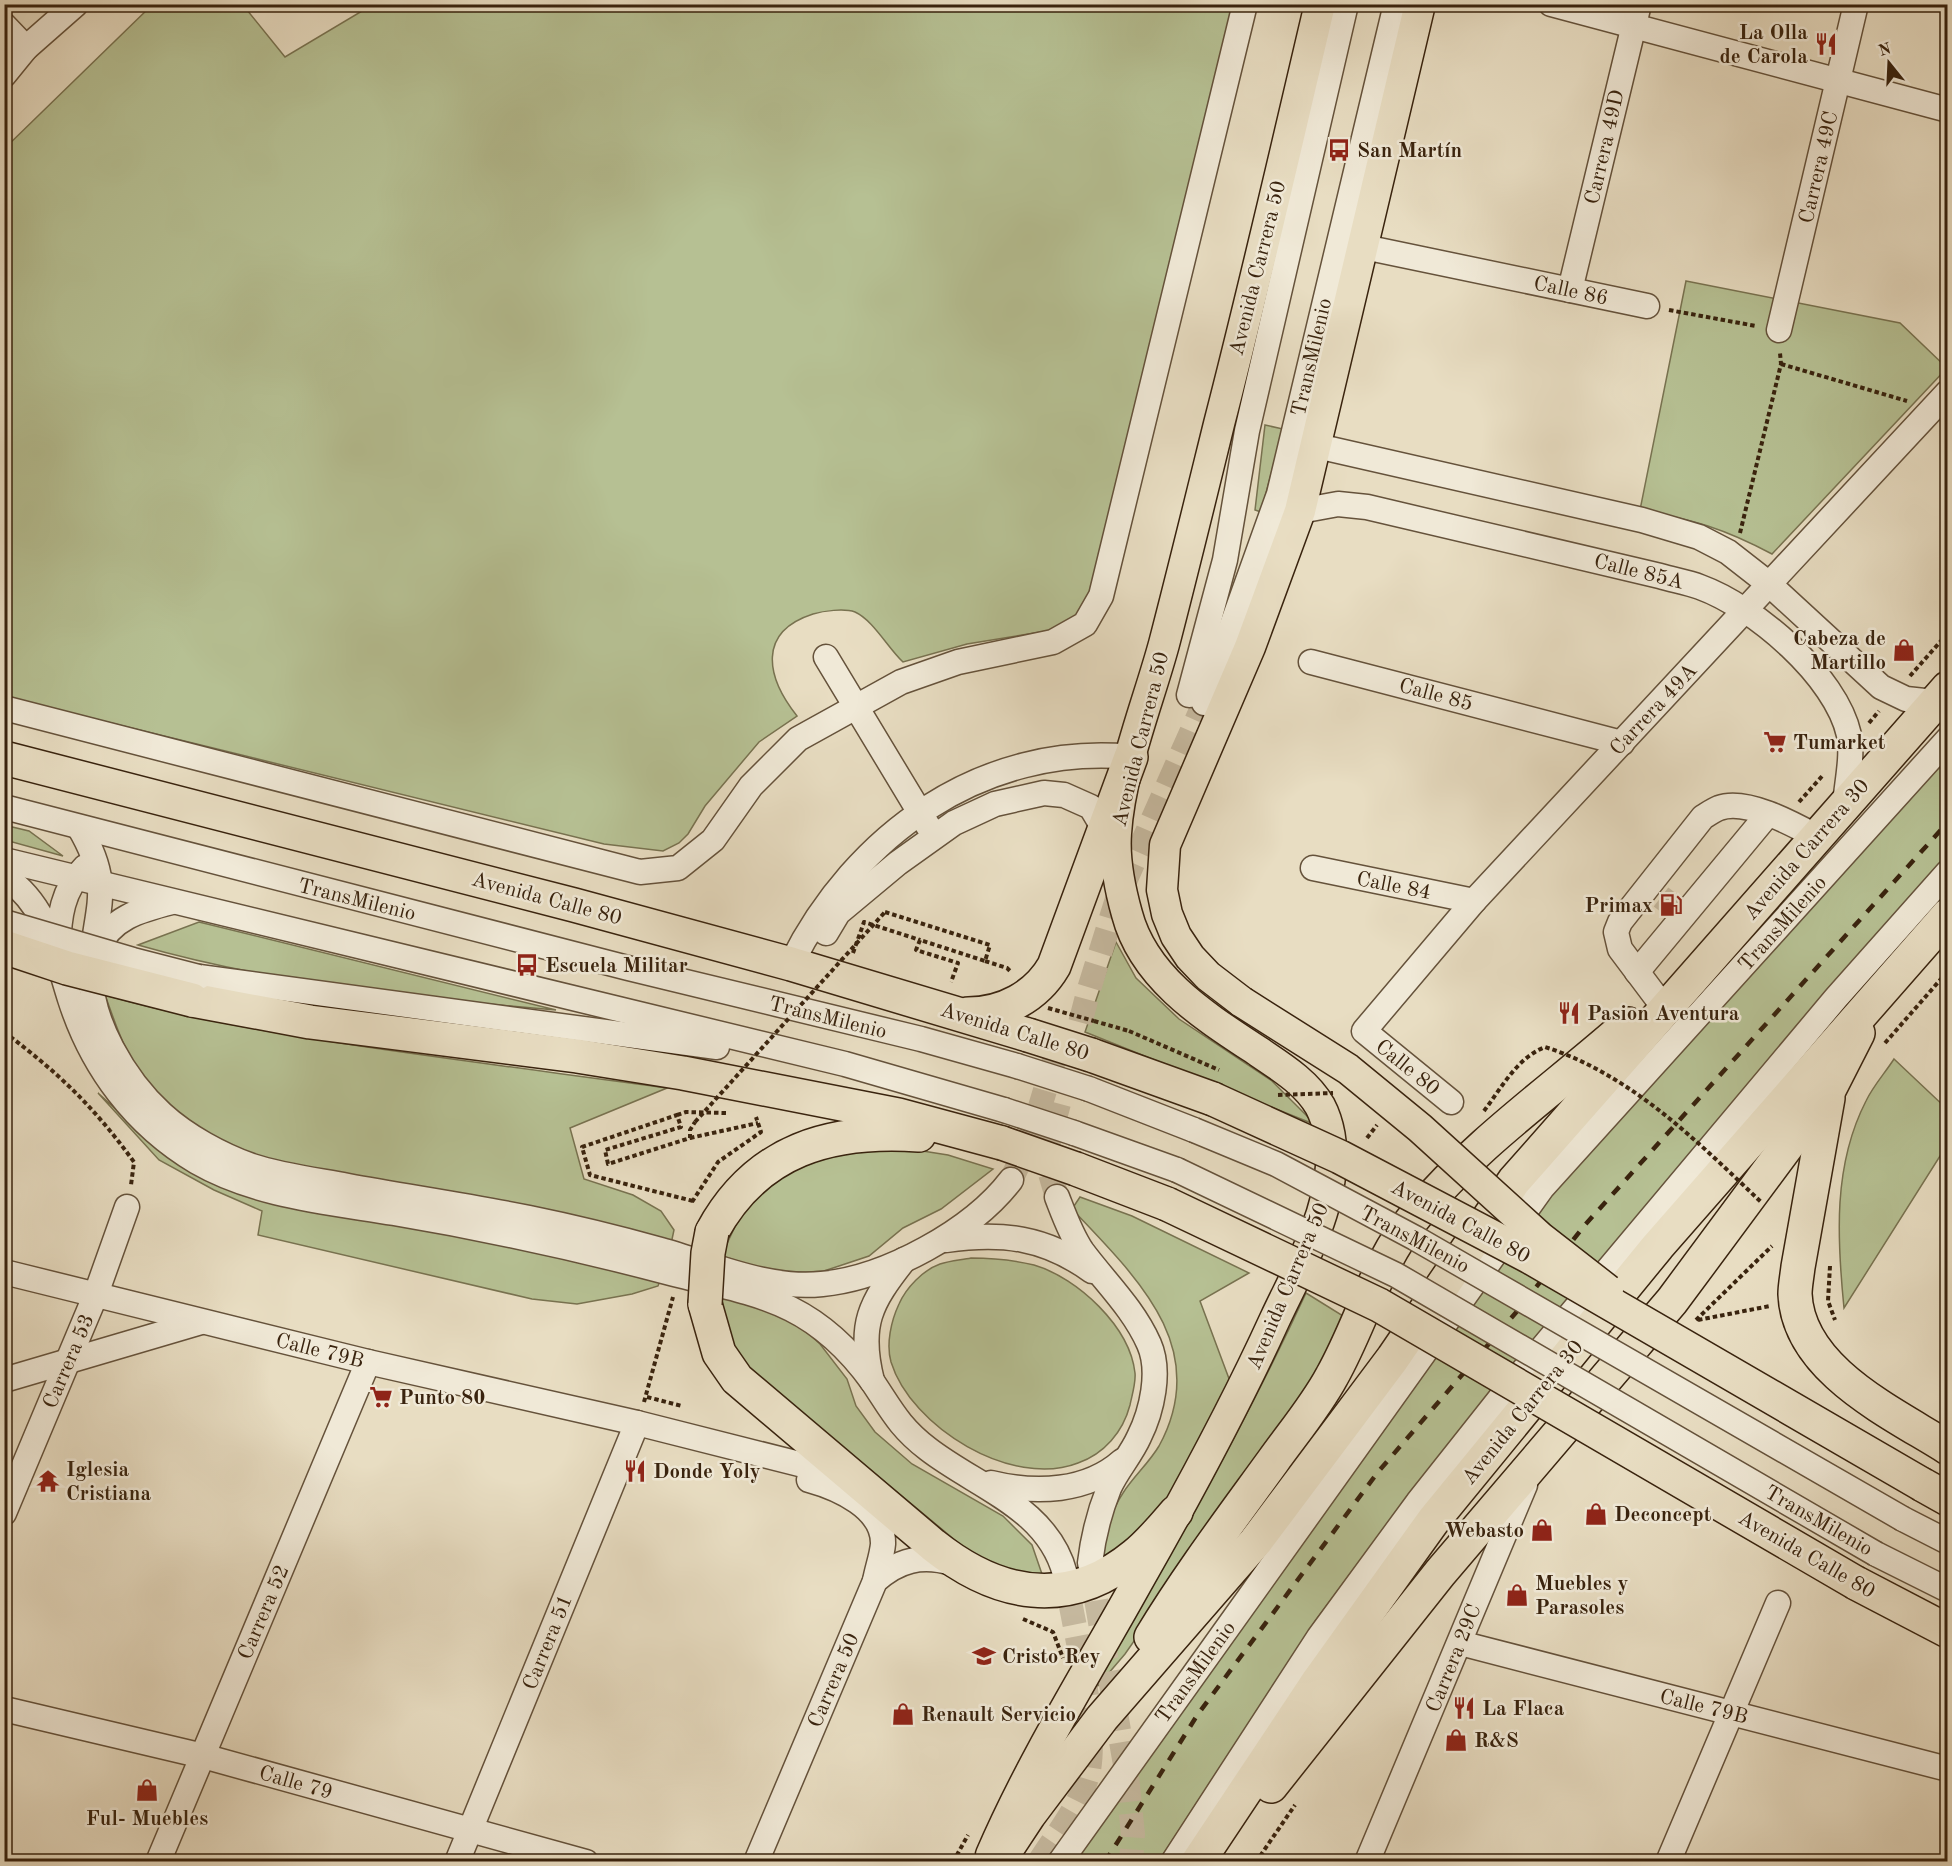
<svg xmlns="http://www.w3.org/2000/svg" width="1952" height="1866" viewBox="0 0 1952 1866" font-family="'Old Standard TT',serif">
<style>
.green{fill:#b6c093;stroke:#787250;stroke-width:1.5}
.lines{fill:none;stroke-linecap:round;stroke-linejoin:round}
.minor-tunnel{stroke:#c5b89e;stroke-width:24;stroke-dasharray:24 12;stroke-linecap:butt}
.minor-casing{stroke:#65523b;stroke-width:27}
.major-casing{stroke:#39230e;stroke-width:33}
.highway-casing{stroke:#39230e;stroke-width:36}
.path{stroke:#39230e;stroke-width:4;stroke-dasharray:4.5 3;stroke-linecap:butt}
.minor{stroke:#f0e9d7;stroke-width:24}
.major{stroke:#e8ddc2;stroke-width:30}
.highway{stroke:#e8ddc2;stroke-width:33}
.rail{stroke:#39230e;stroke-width:4.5;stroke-dasharray:10 10;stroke-linecap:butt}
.minor-bridge-casing{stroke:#65523b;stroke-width:27;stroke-linecap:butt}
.major-bridge-casing{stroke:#39230e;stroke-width:33;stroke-linecap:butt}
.highway-bridge-casing{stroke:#39230e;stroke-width:36;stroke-linecap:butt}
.path-bridge{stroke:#39230e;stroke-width:4;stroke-dasharray:4.5 3;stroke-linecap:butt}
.minor-bridge{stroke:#f0e9d7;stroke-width:24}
.major-bridge{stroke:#e8ddc2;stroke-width:30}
.highway-bridge{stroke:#e8ddc2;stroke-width:33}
.labels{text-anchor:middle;stroke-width:5;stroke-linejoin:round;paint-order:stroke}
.poi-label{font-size:21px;font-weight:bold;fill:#39230e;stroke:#f0e9d7;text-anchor:start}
.street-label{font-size:21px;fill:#39230e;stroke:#f0e9d7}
</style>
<rect width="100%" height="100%" fill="#e8ddc2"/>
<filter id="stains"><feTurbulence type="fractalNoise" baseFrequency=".00333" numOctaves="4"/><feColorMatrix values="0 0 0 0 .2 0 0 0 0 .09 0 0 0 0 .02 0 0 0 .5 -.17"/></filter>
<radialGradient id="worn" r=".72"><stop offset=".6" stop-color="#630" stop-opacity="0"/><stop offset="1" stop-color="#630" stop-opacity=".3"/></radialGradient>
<g class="green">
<path d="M 152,5 L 243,5 L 285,57 L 372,5 L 1235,5 L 1089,599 L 1079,616 L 1059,629 L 967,644 L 903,662 C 888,648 873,620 855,612 C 844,608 823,611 813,614 C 757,632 766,677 797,716 L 759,742 L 705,806 L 688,834 L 679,843 L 663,851 L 604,844 L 5,697 L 4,149 Z"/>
<path d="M 1686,281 L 1900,323 L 1947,368 L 1772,554 C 1723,528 1694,520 1640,510 Z"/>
<path d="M 1265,425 L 1283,429 L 1261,512 L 1255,510 Z"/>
<path d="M 1947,758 L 1947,858 L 1391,1519 L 1316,1620 L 1159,1861 L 1069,1862 L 1501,1261 L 1592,1141 Z"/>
<path d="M 4,825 L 29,831 L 63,856 L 5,840 Z"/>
<path d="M 199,922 L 556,1010 C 416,998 274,984 138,945 Z"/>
<path d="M 1116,942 L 1136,978 L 1179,1019 L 1272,1081 L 1316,1125 L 1085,1032 Z"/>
<path d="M 105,995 C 189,1019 274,1033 360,1046 C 462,1061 565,1074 667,1088 L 570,1128 L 584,1179 L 633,1195 L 661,1211 L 674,1230 L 671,1244 L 285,1169 C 217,1144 155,1112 123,1042 C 116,1027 111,1011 105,995 Z"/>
<path d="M 1894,1059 L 1947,1109 L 1947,1145 L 1844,1308 C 1837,1238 1833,1165 1866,1101 C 1873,1086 1885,1073 1894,1059 Z"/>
<path d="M 98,1093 L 148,1138 L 465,1235 L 661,1278 L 658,1286 L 632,1294 L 577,1304 L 532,1299 L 258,1235 L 262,1211 L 214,1190 L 159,1160 Z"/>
<path d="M 844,1148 L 910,1149 L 948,1155 L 993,1169 L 941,1209 L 903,1228 L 869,1256 L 824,1271 L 791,1273 L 753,1266 L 722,1256 C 736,1220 755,1185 791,1166 C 807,1157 827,1154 844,1148 Z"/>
<path d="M 1080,1197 L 1132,1216 L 1249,1273 L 1200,1301 L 1231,1384 L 1159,1514 L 1127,1547 L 1098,1562 C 1104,1538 1109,1514 1123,1493 C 1133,1477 1149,1463 1159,1446 C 1213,1347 1135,1276 1072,1209 Z"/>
<path d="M 971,1258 C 993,1258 1013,1260 1034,1265 C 1078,1278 1130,1327 1135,1373 C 1136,1383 1132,1395 1130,1405 C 1123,1432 1104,1454 1078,1463 C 1012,1489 911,1427 891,1362 C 886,1344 891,1321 899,1304 C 906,1288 923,1270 940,1264 C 950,1261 961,1260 971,1258 Z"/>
<path d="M 1306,1293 L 1348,1319 L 1325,1369 L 1125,1654 L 1072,1716 C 1158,1579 1238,1440 1306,1293 Z"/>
<path d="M 719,1296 L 790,1317 L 820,1344 L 847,1379 L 856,1406 L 875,1432 L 912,1464 L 1003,1516 L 1032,1545 L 1044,1580 L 985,1565 L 733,1356 Z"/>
</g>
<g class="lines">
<g class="minor-tunnel">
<path d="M 1661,897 L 1682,913"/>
<path d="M 1011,1180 L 1030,1140 L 1055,1057"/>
<path d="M 1057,1197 L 1049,1170 L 1048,1145 L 1089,989 L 1116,902 L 1204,703"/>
<path d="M 1090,1565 L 1127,1776 L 1133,1834 L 1131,1862"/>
<path d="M 1039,1862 C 1056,1835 1078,1809 1087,1778 C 1101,1733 1073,1624 1065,1574"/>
</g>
<g class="minor-casing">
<g id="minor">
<path d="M 1551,4 L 1948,110"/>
<path d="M 4,25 L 26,48"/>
<path d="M 4,75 L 26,48 L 76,4"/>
<path d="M 1364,247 L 1647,306"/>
<path d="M 1570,290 L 1639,4"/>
<path d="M 1779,330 L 1856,4"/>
<path d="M 1317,446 L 1642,520 L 1699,537 L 1728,552 L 1769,584 L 1881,687 L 1906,699 L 1934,702"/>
<path d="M 1300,511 L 1338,504 L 1367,507 L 1660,576 C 1673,580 1687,582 1700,587 C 1755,607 1836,676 1849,735 C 1853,756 1847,782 1845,804"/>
<path d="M 826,657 L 928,826"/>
<path d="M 1311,662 L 1622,743"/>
<path d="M 1189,695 L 1225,560 L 1247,431 L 1346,4"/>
<path d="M 1204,703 L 1279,494 L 1396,4"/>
<path d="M 4,708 L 640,872 L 678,868 L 713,840 L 751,786 L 798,739 L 901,682 L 958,662 L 1053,642 L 1085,624 L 1101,596 L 1245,4"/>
<path d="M 4,807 L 628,968 L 921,1039 L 1017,1066"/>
<path d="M 79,827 C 115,888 95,907 91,969 C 88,1020 126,1081 162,1114 C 186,1136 221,1155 252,1166 C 283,1176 316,1180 348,1186 C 408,1197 470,1206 529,1218 C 573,1227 618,1238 661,1250 C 712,1264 768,1290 822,1284 C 886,1278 972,1231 1011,1180"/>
<path d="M 4,860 L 845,1064 L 1004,1110"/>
<path d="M 1313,868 L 1474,901"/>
<path d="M 4,876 C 48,906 55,952 70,999 C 92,1068 135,1125 197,1162 C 256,1196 328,1202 394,1213 C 489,1229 581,1249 674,1274 C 713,1284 755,1291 791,1309 C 823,1325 851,1352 872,1381 C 891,1409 899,1427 928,1449 C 977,1487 1048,1508 1065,1574"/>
<path d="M 826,933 L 838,913 L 898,863 L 954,823 L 995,804 L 1044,793 L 1064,795 L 1091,807 L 1110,839"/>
<path d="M 58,948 C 59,917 62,890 85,867"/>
<path d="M 97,950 C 110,918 140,910 172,902"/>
<path d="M 791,964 C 855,835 982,743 1131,757"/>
<path d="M 1637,972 L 1768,814"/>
<path d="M 199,977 L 717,1047"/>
<path d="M 1665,1009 L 1620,949 L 1616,932 L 1620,922 L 1703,817 C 1708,814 1714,810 1719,808 C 1746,798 1793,824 1817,837"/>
<path d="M 1089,1089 L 1194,1130"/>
<path d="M 1451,1102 L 1364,1031 L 1474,901 L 1948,392"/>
<path d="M 1074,1133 L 1177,1170"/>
<path d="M 1057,1197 C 1064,1215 1071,1235 1082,1251 C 1105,1282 1133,1308 1149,1344 C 1161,1371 1152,1411 1139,1437 C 1131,1455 1117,1470 1109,1488 C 1099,1513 1093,1537 1090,1563"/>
<path d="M 946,1240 C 1002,1232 1045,1237 1092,1271"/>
<path d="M 4,1272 L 368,1362 L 637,1423 L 847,1476"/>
<path d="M 4,1380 L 201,1322"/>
<path d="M 872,1381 C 858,1325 870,1303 904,1260"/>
<path d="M 809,1480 C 838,1488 884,1508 883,1544 C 882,1556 877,1569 875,1581"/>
<path d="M 991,1483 C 1036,1494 1087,1492 1122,1461"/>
<path d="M 4,1513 L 96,1294 L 127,1207"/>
<path d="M 1903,1519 L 1948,1542"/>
<path d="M 1876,1554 L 1948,1590"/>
<path d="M 1460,1643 L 1948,1769"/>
<path d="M 4,1709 L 203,1756 L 586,1862"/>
<path d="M 158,1862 L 368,1362"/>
<path d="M 457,1862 L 637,1423"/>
<path d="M 756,1862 L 875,1581 C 898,1560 922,1554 952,1563"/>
<path d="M 1060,1862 L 1542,1188 L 1948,739"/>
<path d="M 1173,1862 L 1319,1637 L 1418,1502 L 1502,1396 L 1836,998 L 1948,872"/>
<path d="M 1367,1862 L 1525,1485"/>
<path d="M 1668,1862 L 1778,1603"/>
</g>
</g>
<g class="major-casing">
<g id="major">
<path d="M 1242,1002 L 1208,976 L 1190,957 L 1176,936 L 1167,914 L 1162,890 L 1165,845 L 1250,647 L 1300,511 L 1420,4"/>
<path d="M 991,1855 C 1032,1760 1087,1673 1137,1583 C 1186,1497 1234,1409 1275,1319 C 1297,1272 1328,1219 1331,1166 C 1333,1146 1329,1123 1320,1106 C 1306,1082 1281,1067 1259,1052 C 1206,1017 1144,979 1127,914 C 1120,889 1114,859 1116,833 C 1120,771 1148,703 1164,644 C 1183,571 1201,497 1219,424 C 1255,285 1287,144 1320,4"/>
</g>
</g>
<g class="highway-casing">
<g id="highway">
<path d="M 4,758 L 574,905 L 791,964 L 1028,1035"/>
<path d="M 192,1000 L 310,1022 L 577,1056 L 683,1073 L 898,1115 L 1002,1143"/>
<path d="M 968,1014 C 1003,1014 1036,997 1054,966 L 1131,757"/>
<path d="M 1091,1055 L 1213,1099"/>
<path d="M 1828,1098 L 1798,1267 C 1797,1276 1795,1286 1795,1294 C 1798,1370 1893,1413 1948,1448"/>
<path d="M 1076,1169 L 1167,1204"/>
<path d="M 712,1232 C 757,1149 831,1129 919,1135"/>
<path d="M 705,1304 L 719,1353 L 737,1379 L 933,1545 C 997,1596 1067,1611 1135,1555 C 1150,1543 1163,1527 1176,1512"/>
<path d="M 1923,1485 L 1948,1499"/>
<path d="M 1856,1583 L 1948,1631"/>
<path d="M 1151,1637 C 1188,1576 1231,1519 1273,1461 C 1293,1433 1316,1406 1332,1376 C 1362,1323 1376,1262 1416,1215 C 1477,1142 1557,1087 1628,1024"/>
<path d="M 1271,1786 L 1440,1573 L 1672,1301 L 1830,1088 L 1858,1033"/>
<path d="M 998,1862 L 1029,1815 L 1102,1718 L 1256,1541 L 1393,1358 L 1514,1181 L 1948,688"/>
<path d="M 1198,1862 L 1319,1680 L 1433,1521 L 1658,1246 L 1948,915"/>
</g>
</g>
<g class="path">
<path d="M 1669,310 L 1756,326"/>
<path d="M 1781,364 L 1907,401"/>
<path d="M 1740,533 L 1781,364 L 1780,353"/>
<path d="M 1910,676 L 1948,633"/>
<path d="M 1869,723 L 1879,711"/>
<path d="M 1799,802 L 1824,774"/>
<path d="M 885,912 L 990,945 L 985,961 L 920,940 L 916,950 L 958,963 L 951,982"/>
<path d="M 853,953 L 864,922 L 920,940"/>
<path d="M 985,961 L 1007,968 L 1011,972"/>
<path d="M 1094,1021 L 1129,1031"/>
<path d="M 4,1032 C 59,1073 94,1107 134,1162 L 131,1185"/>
<path d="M 1885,1043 L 1948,971"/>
<path d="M 677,1115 L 686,1112 L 726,1113"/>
<path d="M 690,1138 L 758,1123"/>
<path d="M 1367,1138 L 1377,1125"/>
<path d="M 693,1201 L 590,1175 L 582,1147 L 677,1115 L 681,1127 L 605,1150 L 608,1164 L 690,1138 L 690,1130 L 695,1122"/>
<path d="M 692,1202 L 718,1162 L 761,1132 L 756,1117"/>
<path d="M 1830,1266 L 1828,1301 L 1835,1320"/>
<path d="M 1696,1320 L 1772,1246"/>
<path d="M 1698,1320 L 1770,1306"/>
<path d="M 647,1397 L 682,1406"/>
<path d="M 644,1402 L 673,1297"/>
<path d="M 1023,1619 L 1053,1632 L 1063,1658"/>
<path d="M 953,1862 L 968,1835"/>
<path d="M 1256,1862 L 1295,1805"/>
</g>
<use href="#minor" class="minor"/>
<use href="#major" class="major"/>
<use href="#highway" class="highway"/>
<path class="rail" d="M 1105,1862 L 1198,1714 L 1378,1472 L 1519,1309 L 1584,1226 L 1948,822"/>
<g class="minor-bridge-casing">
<g id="minor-bridge">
<path d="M 4,922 L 133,960 L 199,977"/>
<path d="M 1017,1066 L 1089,1089"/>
<path d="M 1004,1110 L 1074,1133"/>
<path d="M 1194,1130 L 1276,1164 L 1415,1238 L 1903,1519"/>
<path d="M 1177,1170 L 1396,1275 L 1876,1554"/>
</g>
</g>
<g class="major-bridge-casing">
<path id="major-bridge" d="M 1242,1002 L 1348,1069 L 1420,1128 L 1540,1237 L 1608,1290"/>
</g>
<g class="highway-bridge-casing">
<g id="highway-bridge">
<path d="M 4,947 L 67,968 L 192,1000"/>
<path d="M 1028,1035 L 1091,1055"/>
<path d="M 1213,1099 L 1340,1157 L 1530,1257 L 1923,1485"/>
<path d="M 1002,1143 L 1076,1169"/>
<path d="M 1167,1204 L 1379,1305 L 1856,1583"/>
<path d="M 705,1304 L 708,1253 L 712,1232"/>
</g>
</g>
<g class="path-bridge">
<path d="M 1048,1008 L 1094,1021"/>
<path d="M 1129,1031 L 1219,1070"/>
<path d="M 1278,1095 L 1333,1093"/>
<path d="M 1484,1111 C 1502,1087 1517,1058 1545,1047 C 1630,1074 1697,1141 1761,1202"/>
<path d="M 695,1122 L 885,912"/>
</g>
<use href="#minor-bridge" class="minor-bridge"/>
<use href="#major-bridge" class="major-bridge"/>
<use href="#highway-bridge" class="highway-bridge"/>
</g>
<defs>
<g id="restaurant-bare" transform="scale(1.8)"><path d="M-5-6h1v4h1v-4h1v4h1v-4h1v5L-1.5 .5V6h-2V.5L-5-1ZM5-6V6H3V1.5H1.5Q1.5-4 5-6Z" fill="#8f2418" stroke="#f0e9d7" stroke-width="2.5" paint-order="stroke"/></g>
<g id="bus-bare" transform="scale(1.8)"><path d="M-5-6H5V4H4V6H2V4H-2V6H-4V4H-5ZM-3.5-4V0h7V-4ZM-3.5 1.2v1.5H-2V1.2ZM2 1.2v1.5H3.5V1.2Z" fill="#8f2418" stroke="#f0e9d7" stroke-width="2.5" paint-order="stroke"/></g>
<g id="shop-bare" transform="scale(1.8)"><path d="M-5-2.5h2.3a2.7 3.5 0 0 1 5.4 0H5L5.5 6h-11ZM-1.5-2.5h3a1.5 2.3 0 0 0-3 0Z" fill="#8f2418" stroke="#f0e9d7" stroke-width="2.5" paint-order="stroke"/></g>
<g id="supermarket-bare" transform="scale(1.8)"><path d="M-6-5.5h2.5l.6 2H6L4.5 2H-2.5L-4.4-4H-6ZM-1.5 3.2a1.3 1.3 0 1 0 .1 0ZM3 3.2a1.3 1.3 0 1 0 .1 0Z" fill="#8f2418" stroke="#f0e9d7" stroke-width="2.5" paint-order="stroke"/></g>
<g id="fuel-bare" transform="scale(1.8)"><path d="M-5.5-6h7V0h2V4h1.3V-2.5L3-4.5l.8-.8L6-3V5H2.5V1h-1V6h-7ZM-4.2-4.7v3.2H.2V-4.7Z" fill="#8f2418" stroke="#f0e9d7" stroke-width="2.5" paint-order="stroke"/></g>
<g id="temple-bare" transform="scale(1.8)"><path d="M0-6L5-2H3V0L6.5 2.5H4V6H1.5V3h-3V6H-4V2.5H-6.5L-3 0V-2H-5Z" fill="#8f2418" stroke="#f0e9d7" stroke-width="2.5" paint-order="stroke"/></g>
<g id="school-bare" transform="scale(1.8)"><path d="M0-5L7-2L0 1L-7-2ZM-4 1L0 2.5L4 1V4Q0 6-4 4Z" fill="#8f2418" stroke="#f0e9d7" stroke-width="2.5" paint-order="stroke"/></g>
</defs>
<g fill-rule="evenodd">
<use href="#restaurant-bare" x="1826" y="44"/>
<use href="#bus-bare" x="1339" y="150"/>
<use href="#shop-bare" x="1904" y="650"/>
<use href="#supermarket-bare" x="1775" y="742"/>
<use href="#fuel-bare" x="1671" y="905"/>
<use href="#bus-bare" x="527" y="965"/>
<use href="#restaurant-bare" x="1569" y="1013"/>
<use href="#supermarket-bare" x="381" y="1397"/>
<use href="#restaurant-bare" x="635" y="1471"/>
<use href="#temple-bare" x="48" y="1481"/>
<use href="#shop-bare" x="1596" y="1514"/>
<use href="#shop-bare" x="1542" y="1530"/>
<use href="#shop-bare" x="1517" y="1595"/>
<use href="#school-bare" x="984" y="1656"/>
<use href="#restaurant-bare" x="1464" y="1708"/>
<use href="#shop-bare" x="903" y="1714"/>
<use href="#shop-bare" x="1456" y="1740"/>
<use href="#shop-bare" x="147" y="1790"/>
</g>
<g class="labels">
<g class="poi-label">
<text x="1808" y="39" text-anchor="end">La Olla<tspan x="1808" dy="24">de Carola</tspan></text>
<text x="1357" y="157">San Martín</text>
<text x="1886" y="645" text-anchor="end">Cabeza de<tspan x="1886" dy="24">Martillo</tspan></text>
<text x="1793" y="749">Tumarket</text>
<text x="1653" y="912" text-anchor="end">Primax</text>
<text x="545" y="972">Escuela Militar</text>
<text x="1587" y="1020">Pasion Aventura</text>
<text x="399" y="1404">Punto 80</text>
<text x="66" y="1476">Iglesia<tspan x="66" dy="24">Cristiana</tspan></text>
<text x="653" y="1478">Donde Yoly</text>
<text x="1614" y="1521">Deconcept</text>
<text x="1524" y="1537" text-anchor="end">Webasto</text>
<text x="1535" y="1590">Muebles y<tspan x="1535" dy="24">Parasoles</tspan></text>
<text x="1002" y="1663">Cristo Rey</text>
<text x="1482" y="1715">La Flaca</text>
<text x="921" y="1721">Renault Servicio</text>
<text x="1474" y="1747">R&amp;S</text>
<text x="147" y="1825" text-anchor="middle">Ful- Muebles</text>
</g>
<g class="street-label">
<text transform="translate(1604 147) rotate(-77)" y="7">Carrera 49D</text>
<text transform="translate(1818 167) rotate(-77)" y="7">Carrera 49C</text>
<text transform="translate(1257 268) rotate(-76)" y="7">Avenida Carrera 50</text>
<text transform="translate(1571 290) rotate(12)" y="7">Calle 86</text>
<text transform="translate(1311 357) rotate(-77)" y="7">TransMilenio</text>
<text transform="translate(1639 571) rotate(14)" y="7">Calle 85A</text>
<text transform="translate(1436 694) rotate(15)" y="7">Calle 85</text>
<text transform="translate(1653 709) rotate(-47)" y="7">Carrera 49A</text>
<text transform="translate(1140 739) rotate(-76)" y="7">Avenida Carrera 50</text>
<text transform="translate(1806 849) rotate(-49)" y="7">Avenida Carrera 30</text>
<text transform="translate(1394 885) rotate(11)" y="7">Calle 84</text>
<text transform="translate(547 898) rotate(15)" y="7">Avenida Calle 80</text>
<text transform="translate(357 899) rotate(14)" y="7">TransMilenio</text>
<text transform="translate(1782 923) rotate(-48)" y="7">TransMilenio</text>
<text transform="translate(828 1017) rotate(14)" y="7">TransMilenio</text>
<text transform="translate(1015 1031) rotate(17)" y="7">Avenida Calle 80</text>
<text transform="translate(1408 1067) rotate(39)" y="7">Calle 80</text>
<text transform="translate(1461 1221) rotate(28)" y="7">Avenida Calle 80</text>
<text transform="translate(1415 1239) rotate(28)" y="7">TransMilenio</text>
<text transform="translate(1287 1286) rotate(-67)" y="7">Avenida Carrera 50</text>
<text transform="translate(320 1350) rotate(14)" y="7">Calle 79B</text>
<text transform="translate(68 1361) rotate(-67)" y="7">Carrera 53</text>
<text transform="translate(1522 1412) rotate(-51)" y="7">Avenida Carrera 30</text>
<text transform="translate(1819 1520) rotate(30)" y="7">TransMilenio</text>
<text transform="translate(1807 1554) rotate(30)" y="7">Avenida Calle 80</text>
<text transform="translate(263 1612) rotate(-67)" y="7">Carrera 52</text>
<text transform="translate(547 1642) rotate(-68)" y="7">Carrera 51</text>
<text transform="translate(1453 1658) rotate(-68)" y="7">Carrera 29C</text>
<text transform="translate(1195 1672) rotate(-54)" y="7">TransMilenio</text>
<text transform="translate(833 1680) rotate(-67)" y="7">Carrera 50</text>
<text transform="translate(1704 1706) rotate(14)" y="7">Calle 79B</text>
<text transform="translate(296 1782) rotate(16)" y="7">Calle 79</text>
</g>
</g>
<rect width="1952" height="1866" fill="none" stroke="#e8ddc2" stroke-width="24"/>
<rect x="6" y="6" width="1940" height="1854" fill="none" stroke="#39230e" stroke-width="3"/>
<rect x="12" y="12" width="1928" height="1842" fill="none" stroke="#39230e" stroke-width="1.5"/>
<g transform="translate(1889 63) rotate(342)" stroke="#f0e9d7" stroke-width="4.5" paint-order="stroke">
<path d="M0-4.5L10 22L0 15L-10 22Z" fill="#39230e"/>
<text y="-9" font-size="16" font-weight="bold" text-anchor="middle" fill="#39230e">N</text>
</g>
<rect width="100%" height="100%" filter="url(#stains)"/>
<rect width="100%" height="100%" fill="url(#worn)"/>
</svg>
